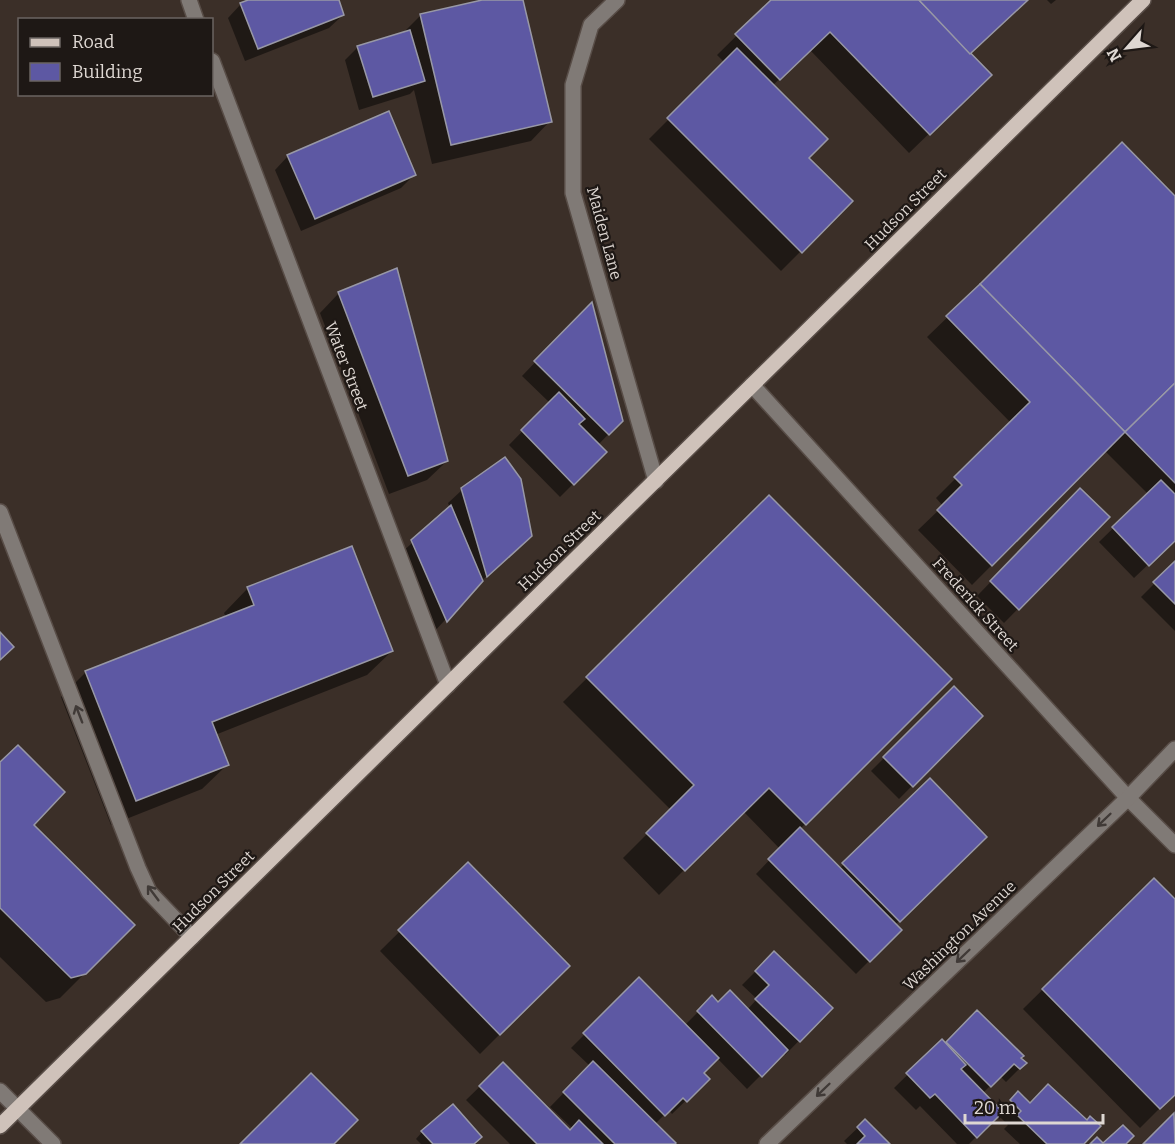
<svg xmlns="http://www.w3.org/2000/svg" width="1175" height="1144" viewBox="0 0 1175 1144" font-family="Bitter,serif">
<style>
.shadow{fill:#0007}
.building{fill:#5d58a3;stroke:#9898a6;stroke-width:1.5}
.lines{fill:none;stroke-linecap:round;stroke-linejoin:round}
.minor-casing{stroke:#584d47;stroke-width:18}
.major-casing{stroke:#584d47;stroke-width:18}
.minor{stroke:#807a76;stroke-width:15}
.major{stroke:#cfc2ba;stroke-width:15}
.oneway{stroke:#403a37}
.labels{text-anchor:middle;stroke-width:4.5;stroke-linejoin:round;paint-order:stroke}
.street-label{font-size:16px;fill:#ded7d2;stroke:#1e1815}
</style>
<rect width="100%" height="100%" fill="#3b2f28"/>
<g class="shadow">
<path d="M 252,0 L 337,0 L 343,15 L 329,28 L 245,61 L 228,18 L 241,4 Z"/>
<path d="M 488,0 L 521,0 L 550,121 L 531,141 L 432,164 L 414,90 L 410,94 L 359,110 L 345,60 L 358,47 L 402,34 L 420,16 Z"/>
<path d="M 773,0 L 1026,0 L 969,55 L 970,94 L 909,153 L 810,50 L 772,86 L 807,158 L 851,201 L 781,271 L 649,139 L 725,63 L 717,55 Z"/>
<path d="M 1047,0 L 1056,0 L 1051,4 Z"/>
<path d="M 288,156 L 415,174 L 401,188 L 301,231 L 275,170 Z"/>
<path d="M 1175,198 L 1175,539 L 1134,578 L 1099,542 L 1148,494 L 1105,451 L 972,585 L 918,530 L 943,506 L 936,498 L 1011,423 L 927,337 L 981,285 Z"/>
<path d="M 339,293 L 447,461 L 427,480 L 389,494 L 320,313 Z"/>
<path d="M 591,304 L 622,420 L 598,445 L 605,452 L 560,497 L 509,445 L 550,403 L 522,376 Z"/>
<path d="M 462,490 L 517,549 L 480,582 L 433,633 L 399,555 L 450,508 L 448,503 Z"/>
<path d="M 1080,490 L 1108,517 L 1004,623 L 977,596 Z"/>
<path d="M 769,497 L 950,679 L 800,829 L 839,869 L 930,780 L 985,837 L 895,925 L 900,930 L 856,974 L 756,874 L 780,849 L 743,811 L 659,895 L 623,858 L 671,810 L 563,702 Z"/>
<path d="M 1175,563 L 1175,631 L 1141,597 Z"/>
<path d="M 248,588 L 392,651 L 367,675 L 215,735 L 227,765 L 202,789 L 111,825 L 61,697 L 86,672 L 226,618 L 224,613 Z"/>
<path d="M 954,688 L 981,716 L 899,799 L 871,771 Z"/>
<path d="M 0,764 L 32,825 L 133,925 L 60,998 L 46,1002 L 0,957 Z"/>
<path d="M 468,864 L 568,966 L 480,1054 L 380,951 Z"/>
<path d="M 1154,880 L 1175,901 L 1175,1093 L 1140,1128 L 1023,1009 Z"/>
<path d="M 774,953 L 831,1008 L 785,1055 L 783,1053 L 747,1089 L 717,1058 L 702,1073 L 708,1079 L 672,1114 L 669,1110 L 655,1124 L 673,1144 L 510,1144 L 466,1100 L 503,1064 L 570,1132 L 573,1129 L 550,1107 L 590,1066 L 571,1048 L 639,980 L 684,1026 L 712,998 L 718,1004 L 747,1010 L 757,999 L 742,985 Z"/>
<path d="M 977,1012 L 1025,1063 L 1006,1082 L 1000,1076 L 983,1093 L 1001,1112 L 1018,1093 L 1082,1144 L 1020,1144 L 1004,1129 L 1008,1125 L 998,1115 L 969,1144 L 957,1144 L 920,1106 L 916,1110 L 894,1088 L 942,1041 L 945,1045 Z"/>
<path d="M 865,1121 L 888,1144 L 847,1144 L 844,1141 Z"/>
<path d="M 422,1132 L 473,1144 L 421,1144 L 416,1139 Z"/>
</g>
<g class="building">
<path d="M 248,0 L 339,0 L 344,15 L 258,49 L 240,3 Z"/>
<path d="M 482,0 L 523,0 L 552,122 L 451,145 L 420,14 Z"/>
<path d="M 771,0 L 919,0 L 992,75 L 930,135 L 830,32 L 780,80 L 735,34 Z"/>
<path d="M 919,0 L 1028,0 L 970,54 Z"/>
<path d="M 410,30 L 425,81 L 373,97 L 357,46 Z"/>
<path d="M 737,48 L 828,139 L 809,158 L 853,201 L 802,253 L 667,118 Z"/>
<path d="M 389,111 L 416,175 L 315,219 L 287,155 Z"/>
<path d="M 1122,142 L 1175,196 L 1175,383 L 1125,432 L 980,284 Z"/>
<path d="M 397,268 L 448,461 L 408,476 L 338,292 Z"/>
<path d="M 980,284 L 1125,432 L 992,566 L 937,510 L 962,485 L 954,477 L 1030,402 L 946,316 Z"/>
<path d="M 592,302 L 623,421 L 609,435 L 534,361 Z"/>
<path d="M 1175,383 L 1175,483 L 1125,432 Z"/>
<path d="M 559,392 L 585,419 L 579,424 L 607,452 L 574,485 L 521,430 Z"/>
<path d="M 505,457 L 521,479 L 532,536 L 487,577 L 461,488 Z"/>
<path d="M 1161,480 L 1175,494 L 1175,541 L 1149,566 L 1112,527 Z"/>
<path d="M 1080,488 L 1110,517 L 1019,610 L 990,581 Z"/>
<path d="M 769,495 L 952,679 L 806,825 L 769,788 L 685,871 L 646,833 L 694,785 L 586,677 Z"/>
<path d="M 451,505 L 483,581 L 447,622 L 411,540 Z"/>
<path d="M 352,546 L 393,651 L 212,722 L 229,765 L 136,801 L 85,671 L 254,605 L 247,587 Z"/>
<path d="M 1175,561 L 1175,604 L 1153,582 Z"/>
<path d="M 0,632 L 14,647 L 0,660 Z"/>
<path d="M 954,686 L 983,716 L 913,787 L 883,757 Z"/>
<path d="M 18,745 L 65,792 L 34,825 L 135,925 L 86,974 L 71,978 L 0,908 L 0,762 Z"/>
<path d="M 930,778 L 987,837 L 900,922 L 842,863 Z"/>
<path d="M 800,827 L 902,930 L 870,962 L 768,859 Z"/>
<path d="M 468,862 L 570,966 L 500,1035 L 398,930 Z"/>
<path d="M 1154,878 L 1175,899 L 1175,1095 L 1160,1109 L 1042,989 Z"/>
<path d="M 774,951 L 833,1008 L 800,1042 L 755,999 L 769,985 L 755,971 Z"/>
<path d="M 639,977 L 719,1058 L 704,1073 L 710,1079 L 687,1102 L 683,1098 L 665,1116 L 583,1033 Z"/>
<path d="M 730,990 L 788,1050 L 762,1077 L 697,1011 L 712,995 L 718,1002 Z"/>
<path d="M 977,1010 L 1024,1056 L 1021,1058 L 1027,1063 L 1020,1069 L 1014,1064 L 991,1087 L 946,1042 Z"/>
<path d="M 942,1039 L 966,1065 L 961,1069 L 1003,1112 L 977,1138 L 935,1094 L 930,1098 L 906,1073 Z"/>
<path d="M 593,1061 L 676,1143 L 675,1144 L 615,1144 L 563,1092 Z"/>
<path d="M 503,1062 L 570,1130 L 579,1120 L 603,1144 L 537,1144 L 479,1086 Z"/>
<path d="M 311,1073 L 358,1120 L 334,1144 L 240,1144 Z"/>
<path d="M 1048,1084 L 1087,1120 L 1090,1116 L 1101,1126 L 1084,1144 L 1047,1144 L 1017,1115 L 1021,1111 L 1010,1100 L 1018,1091 L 1030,1103 Z"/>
<path d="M 453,1104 L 482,1137 L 474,1144 L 433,1144 L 421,1131 Z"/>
<path d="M 1174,1113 L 1175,1144 L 1143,1144 Z"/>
<path d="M 865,1119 L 890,1144 L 857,1144 L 865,1136 L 857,1127 Z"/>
<path d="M 1123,1125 L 1134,1136 L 1126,1144 L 1090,1144 L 1097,1137 L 1103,1143 Z"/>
</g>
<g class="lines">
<g class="minor-casing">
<g id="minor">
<path d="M 189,0 L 196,20"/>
<path d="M 617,0 L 591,25 L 573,85 L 573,193 L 656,481"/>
<path d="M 212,61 L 448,685"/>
<path d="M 752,385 L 1128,798 L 1175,845"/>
<path d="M 0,512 L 138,868 L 149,892 L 192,937"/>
<path d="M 0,1091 L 53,1144"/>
<path d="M 767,1144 L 1128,798 L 1175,749"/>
</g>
</g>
<g class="major-casing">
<path id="major" d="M 0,1126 L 1143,0"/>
</g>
<use href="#minor" class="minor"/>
<use href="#major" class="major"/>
</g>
<defs><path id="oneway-shaft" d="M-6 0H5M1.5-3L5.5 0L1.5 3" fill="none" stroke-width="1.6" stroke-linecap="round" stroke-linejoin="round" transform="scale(1.5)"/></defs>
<g class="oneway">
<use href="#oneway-shaft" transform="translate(79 714) rotate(-111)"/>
<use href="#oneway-shaft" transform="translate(1104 820) rotate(136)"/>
<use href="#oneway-shaft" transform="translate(153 893) rotate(-127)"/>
<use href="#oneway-shaft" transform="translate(963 956) rotate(136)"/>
<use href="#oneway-shaft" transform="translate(823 1090) rotate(136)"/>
</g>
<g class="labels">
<g class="street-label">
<text transform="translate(905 209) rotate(-45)" y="6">Hudson Street</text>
<text transform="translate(605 233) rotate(75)" y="6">Maiden Lane</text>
<text transform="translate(347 366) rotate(69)" y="6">Water Street</text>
<text transform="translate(559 550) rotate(-44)" y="6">Hudson Street</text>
<text transform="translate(976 604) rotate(48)" y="6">Frederick Street</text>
<text transform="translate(213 891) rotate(-45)" y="6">Hudson Street</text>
<text transform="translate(959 935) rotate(-44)" y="6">Washington Avenue</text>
</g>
</g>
<rect x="18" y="18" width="195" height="78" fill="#1e1815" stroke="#6b6461" stroke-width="1.5"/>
<rect x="30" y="38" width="30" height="9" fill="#cfc2ba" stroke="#6b6461" stroke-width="1.5"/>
<text x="72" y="48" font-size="18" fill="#ded7d2">Road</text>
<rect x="30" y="63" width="30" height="18" fill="#5d58a3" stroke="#6b6461" stroke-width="1.5"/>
<text x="72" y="78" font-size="18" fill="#ded7d2">Building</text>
<g transform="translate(1127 48) rotate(242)" stroke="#1e1815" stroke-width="4.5" paint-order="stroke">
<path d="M0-4.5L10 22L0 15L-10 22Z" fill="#ded7d2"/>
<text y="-9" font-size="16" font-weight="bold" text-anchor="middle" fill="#ded7d2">N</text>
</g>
<path d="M965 1114v9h138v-9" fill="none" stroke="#ded7d2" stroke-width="3"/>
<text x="974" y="1114" font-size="18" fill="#ded7d2" stroke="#1e1815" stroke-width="4.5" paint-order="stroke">20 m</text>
</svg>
